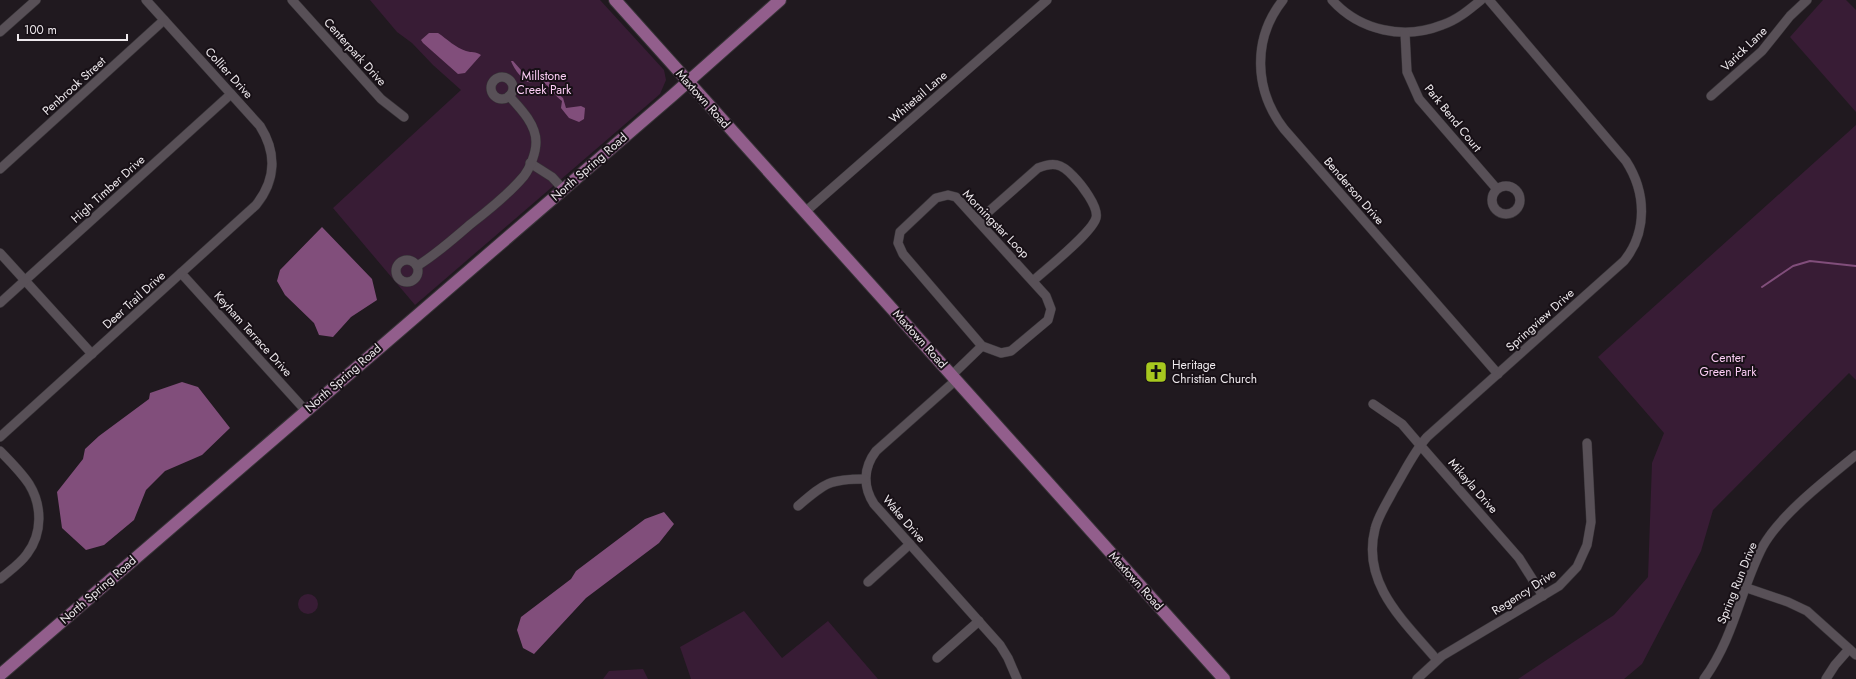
<svg xmlns="http://www.w3.org/2000/svg" width="1856" height="679" viewBox="0 0 1856 679" font-family="Jost,sans-serif">
<style>
.green{fill:#381c35}
.water{fill:#814e7b}
.lines{fill:none;stroke-linecap:round;stroke-linejoin:round}
.stream{stroke:#814e7b;stroke-width:2}
.minor-casing{stroke:#373337;stroke-width:10}
.major-casing{stroke:#373337;stroke-width:14}
.minor{stroke:#585057;stroke-width:9}
.major{stroke:#925e8c;stroke-width:12}
.labels{text-anchor:middle;stroke-width:4;stroke-linejoin:round;paint-order:stroke}
.street-label{font-size:12px;fill:#eee9ed;stroke:#171016}
.park-label{font-size:12px;fill:#fbccf4;stroke:#171016}
.poi-label{font-size:12px;fill:#eee9ed;stroke:#171016;text-anchor:start}
</style>
<rect width="100%" height="100%" fill="#20191f"/>
<g class="green">
<path d="M 370,0 L 600,0 L 664,70 L 666,80 L 660,94 L 415,305 L 333,208 L 461,90 L 433,65 L 412,43 L 397,32 Z"/>
<path d="M 1823,0 L 1846,0 L 1856,10 L 1856,112 L 1790,37 Z"/>
<path d="M 1856,125 L 1856,380 L 1849,373 L 1713,510 L 1701,551 L 1642,664 L 1624,679 L 1518,679 L 1614,615 L 1648,577 L 1652,463 L 1664,433 L 1598,357 Z"/>
<circle cx="308" cy="604" r="10"/>
<path d="M 744,611 L 782,658 L 828,621 L 878,679 L 691,679 L 680,647 Z"/>
<path d="M 643,669 L 648,679 L 603,679 L 609,671 Z"/>
</g>
<g class="water">
<path d="M 429,33 L 438,33 C 447,39 456,48 466,51 C 472,53 475,51 481,55 L 465,73 L 458,74 L 423,43 L 421,40 Z"/>
<path d="M 511,61 L 513,61 L 529,79 L 542,78 L 552,84 L 556,92 L 563,98 L 566,108 L 581,106 L 585,108 L 584,119 L 579,122 L 569,118 L 561,108 L 562,101 C 554,95 550,87 542,81 C 538,80 533,83 528,82 C 522,80 513,67 511,61 Z"/>
<path d="M 322,227 L 372,279 L 377,300 L 351,317 L 333,337 L 319,335 L 314,323 L 285,295 L 277,281 L 280,270 Z"/>
<path d="M 182,382 L 198,387 L 230,428 L 202,455 L 165,471 L 146,490 L 134,520 L 104,545 L 86,550 L 62,528 L 57,492 L 83,459 L 85,449 L 99,436 L 149,399 L 150,393 Z"/>
<path d="M 664,512 L 674,524 L 659,543 L 586,598 L 534,654 L 523,648 L 517,630 L 521,617 L 571,579 L 576,571 L 645,519 Z"/>
</g>
<g class="lines">
<path class="stream" d="M 1762,287 L 1793,266 L 1810,261 L 1856,266"/>
<g class="minor-casing">
<g id="minor">
<path d="M 292,0 L 381,99 L 404,117"/>
<path d="M 1283,0 C 1252,39 1254,90 1284,129 L 1498,374"/>
<path d="M 1332,0 C 1360,31 1404,40 1442,25 C 1457,20 1469,10 1481,0"/>
<path d="M 0,32 L 36,0"/>
<path d="M 1405,33 L 1407,72 L 1419,99 L 1496,188"/>
<circle cx="502" cy="88" r="11"/>
<path d="M 1711,96 L 1762,51 L 1790,16 L 1807,0"/>
<path d="M 530,163 L 552,177 L 563,189"/>
<path d="M 0,169 L 164,20"/>
<circle cx="1506" cy="200" r="14"/>
<path d="M 805,212 L 1047,0"/>
<path d="M 978,221 L 1038,168 C 1053,162 1061,163 1073,176 C 1081,184 1099,207 1096,218 C 1092,233 1046,269 1033,281"/>
<path d="M 0,253 L 92,354"/>
<circle cx="407" cy="271" r="11"/>
<path d="M 417,266 C 437,254 454,238 472,223 C 490,209 509,194 524,176 C 530,168 536,153 536,142 C 536,124 520,108 509,96"/>
<path d="M 181,273 L 306,411"/>
<path d="M 0,303 L 231,94"/>
<path d="M 952,375 L 982,346 L 1001,353 L 1011,351 L 1048,320 L 1051,309 L 1046,296 L 956,197 L 948,195 L 936,198 L 900,232 L 898,243 L 903,254 L 982,346"/>
<path d="M 956,380 L 876,451 C 863,468 863,487 874,504 L 1000,645 L 1008,658 L 1017,679"/>
<path d="M 1373,404 L 1402,424 L 1420,445 L 1519,558 L 1543,596"/>
<path d="M 0,437 L 256,205 C 276,180 277,153 260,126 L 146,0"/>
<path d="M 0,451 C 10,461 21,472 29,484 C 42,505 43,533 27,554 C 20,564 9,571 0,579"/>
<path d="M 798,506 C 825,483 829,479 865,479"/>
<path d="M 868,582 L 910,544"/>
<path d="M 1747,588 L 1788,602 L 1807,611 L 1856,655"/>
<path d="M 937,658 L 979,621"/>
<path d="M 1437,660 C 1405,622 1361,584 1375,529 C 1378,516 1387,503 1393,491 C 1404,473 1413,453 1427,437 L 1624,261 C 1648,231 1646,192 1626,161 L 1489,0"/>
<path d="M 1417,679 L 1442,656 L 1559,586 L 1577,567 L 1587,545 L 1591,522 L 1587,443"/>
<path d="M 1704,679 C 1735,636 1740,590 1763,546 C 1781,514 1827,479 1856,455"/>
<path d="M 1826,679 L 1835,665 L 1849,649"/>
</g>
</g>
<g class="major-casing">
<g id="major">
<path d="M 615,0 L 1224,679"/>
<path d="M 0,675 L 673,95 L 780,0"/>
</g>
</g>
<use href="#minor" class="minor"/>
<use href="#major" class="major"/>
</g>
<defs>
<g id="church-square" transform="scale(1.15)"><rect x="-9" y="-9" width="18" height="18" rx="4" fill="#a7c81f" stroke="#171016"/><path d="M-1.2-6h2.4v3.5h3.3v2.4h-3.3V6h-2.4V-.1h-3.3v-2.4h3.3Z" fill="#111"/></g>
</defs>
<g fill-rule="evenodd">
<use href="#church-square" x="1156" y="372"/>
</g>
<g class="labels">
<g class="street-label">
<text transform="translate(1744 49) rotate(-44)" y="4">Varick Lane</text>
<text transform="translate(355 52) rotate(48)" y="4">Centerpark Drive</text>
<text transform="translate(229 73) rotate(48)" y="4">Collier Drive</text>
<text transform="translate(74 86) rotate(-42)" y="4">Penbrook Street</text>
<text transform="translate(918 97) rotate(-41)" y="4">Whitetail Lane</text>
<text transform="translate(703 99) rotate(48)" y="4">Maxtown Road</text>
<text transform="translate(1453 118) rotate(51)" y="4">Park Bend Court</text>
<text transform="translate(589 167) rotate(-41)" y="4">North Spring Road</text>
<text transform="translate(108 189) rotate(-42)" y="4">High Timber Drive</text>
<text transform="translate(1354 191) rotate(49)" y="4">Benderson Drive</text>
<text transform="translate(996 224) rotate(46)" y="4">Morningstar Loop</text>
<text transform="translate(134 300) rotate(-42)" y="4">Deer Trail Drive</text>
<text transform="translate(1540 320) rotate(-42)" y="4">Springview Drive</text>
<text transform="translate(253 334) rotate(48)" y="4">Keyham Terrace Drive</text>
<text transform="translate(920 339) rotate(48)" y="4">Maxtown Road</text>
<text transform="translate(343 378) rotate(-41)" y="4">North Spring Road</text>
<text transform="translate(1473 486) rotate(49)" y="4">Mikayla Drive</text>
<text transform="translate(904 519) rotate(49)" y="4">Wake Drive</text>
<text transform="translate(1136 581) rotate(48)" y="4">Maxtown Road</text>
<text transform="translate(1737 583) rotate(-68)" y="4">Spring Run Drive</text>
<text transform="translate(98 590) rotate(-41)" y="4">North Spring Road</text>
<text transform="translate(1524 592) rotate(-33)" y="4">Regency Drive</text>
</g>
<g class="park-label">
<text x="544" y="80">Millstone<tspan x="544" dy="14">Creek Park</tspan></text>
<text x="1728" y="362">Center<tspan x="1728" dy="14">Green Park</tspan></text>
</g>
<g class="poi-label">
<text x="1172" y="369">Heritage<tspan x="1172" dy="14">Christian Church</tspan></text>
</g>
</g>
<path d="M18 34v6h109v-6" fill="none" stroke="#eee9ed" stroke-width="2"/>
<text x="24" y="34" font-size="12" fill="#eee9ed" stroke="#171016" stroke-width="3" paint-order="stroke">100 m</text>
</svg>
